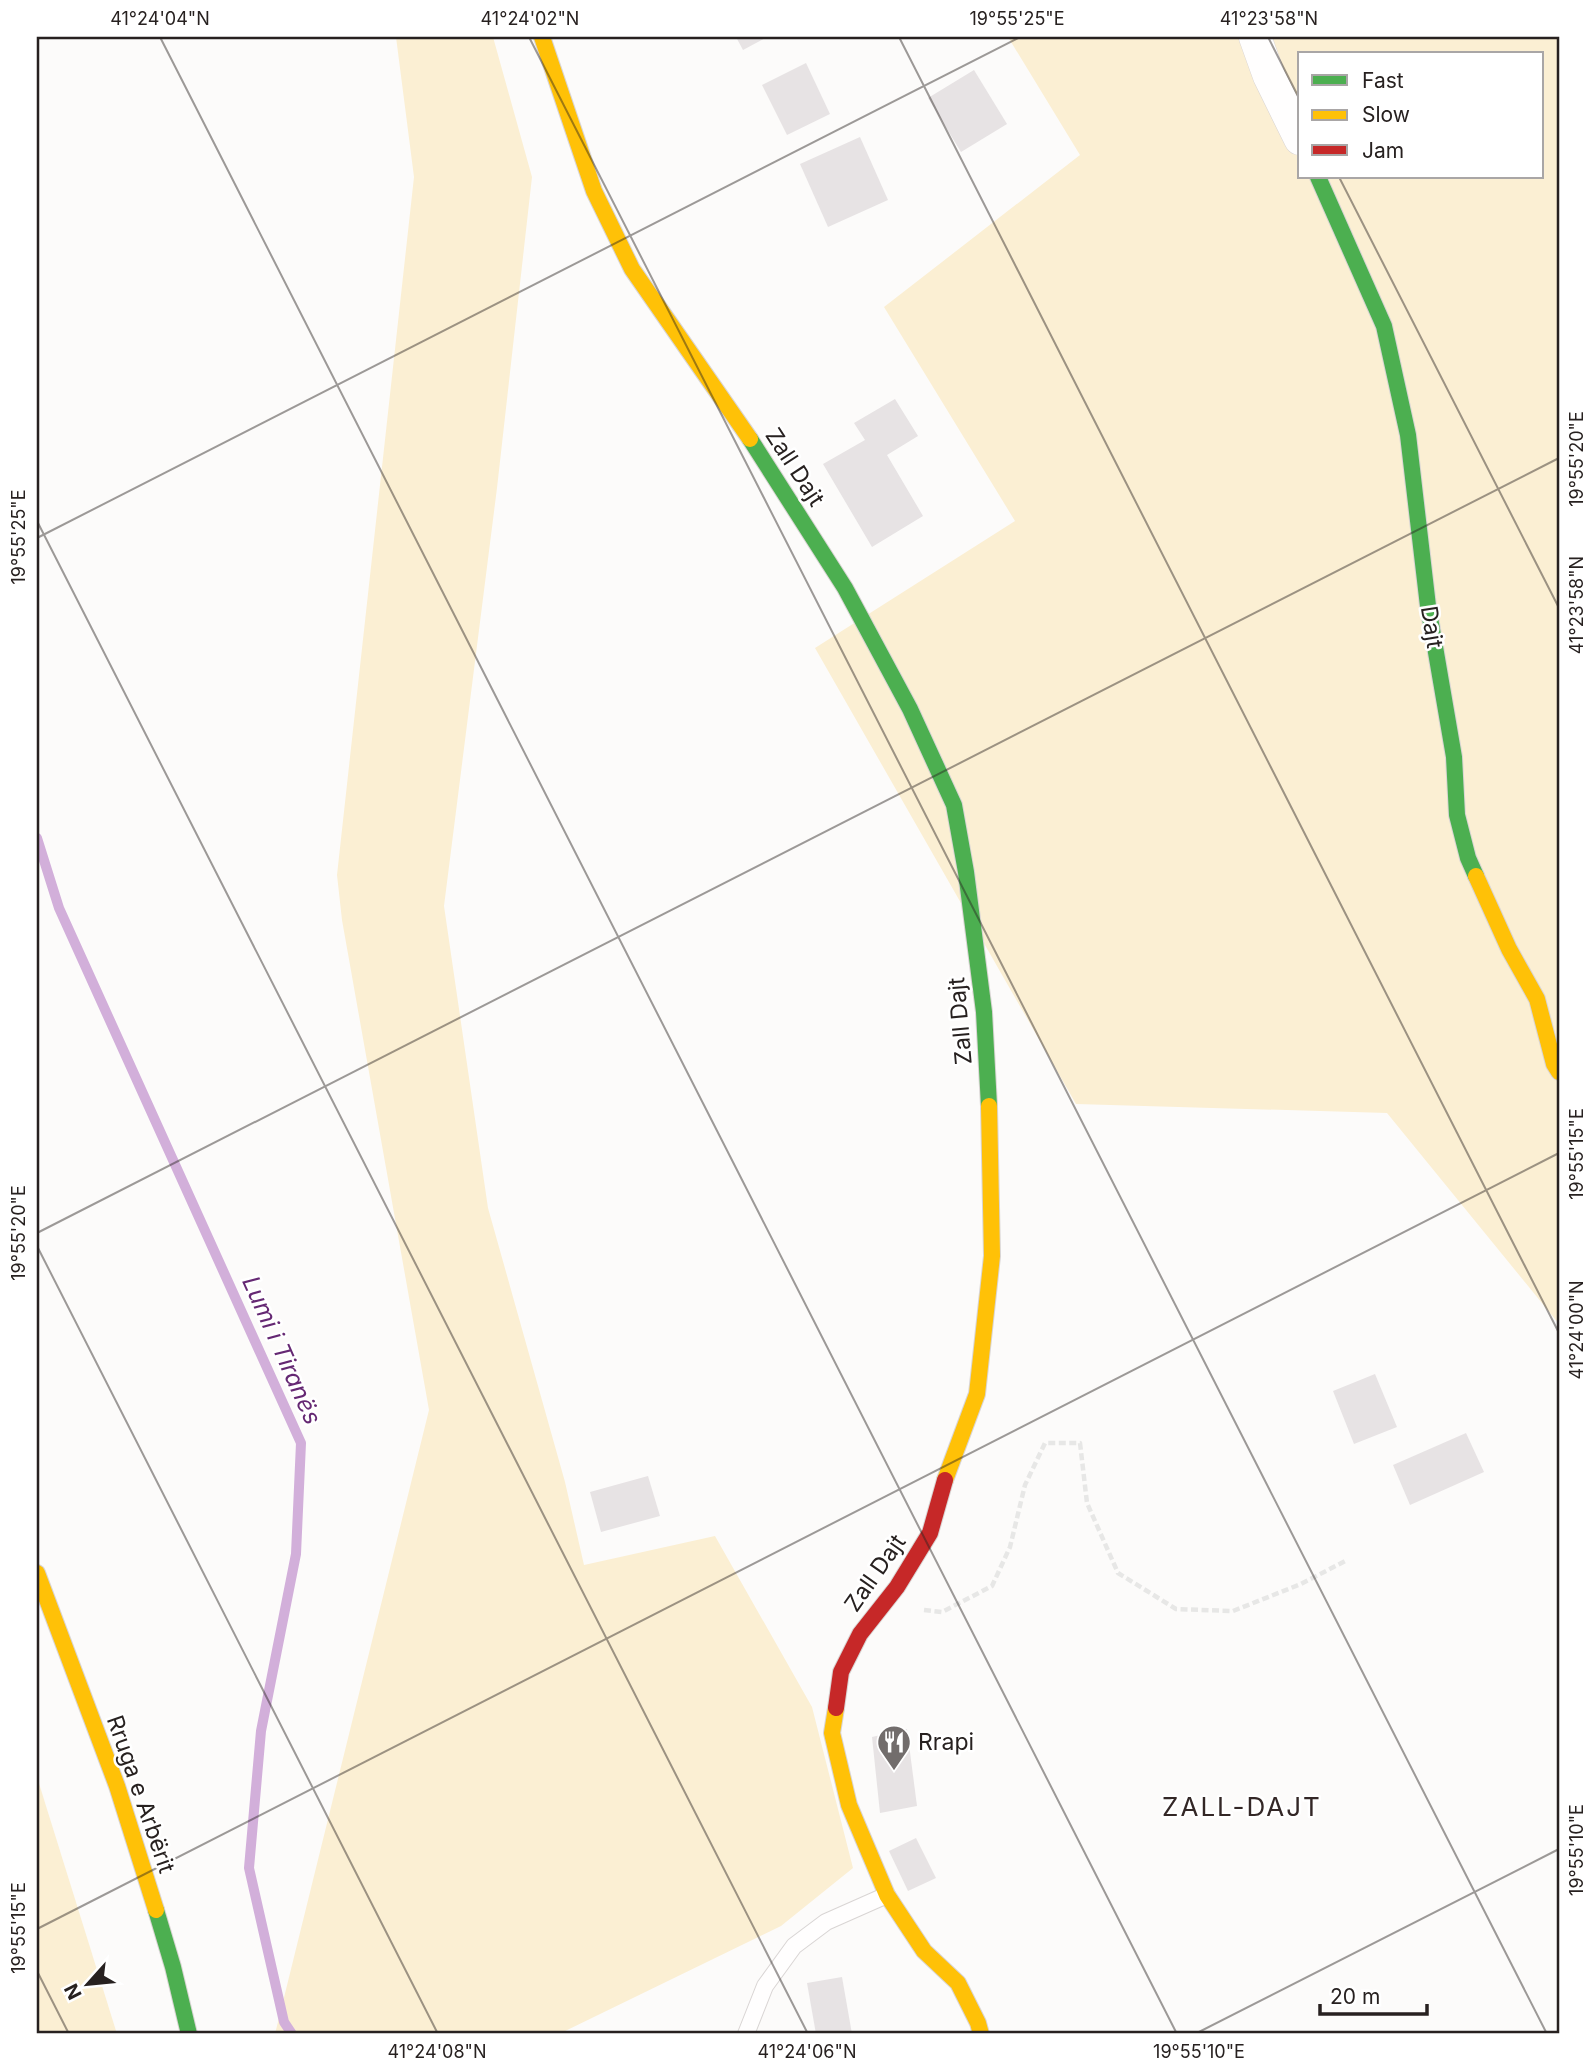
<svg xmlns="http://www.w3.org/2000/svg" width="1596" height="2071" viewBox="0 0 1596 2071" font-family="Inter,sans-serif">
<rect width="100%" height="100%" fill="#fcfbfa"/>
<g fill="#fbefd3" fill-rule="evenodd">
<path d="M396 37H493L532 177 497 488 444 906 488 1208 565 1482 584 1565 715 1536 812 1707 853 1868 781 1926 559 2034H275L429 1410 342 920 337 875 414 177Z"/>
<path d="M1008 37H1559V1324L1387 1113 1076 1104 815 648 1015 521 884 307 1080 155ZM1300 54H1542V177H1300Z"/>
<path d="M37 1777 117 2034H37Z"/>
</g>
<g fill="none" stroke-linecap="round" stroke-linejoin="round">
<path stroke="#d2afda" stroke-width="10" d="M37 838 59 908 301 1443 296 1554 261 1731 249 1868 284 2022 292 2034"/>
</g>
<g fill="#e7e3e4">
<path d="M736 37H767L743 50Z"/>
<path d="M806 63 830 114 787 135 762 85Z"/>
<path d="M974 70 1007 124 961 152 928 98Z"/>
<path d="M860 137 888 200 828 227 800 164Z"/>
<path d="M895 399 918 436 887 455 923 516 872 547 823 464 865 440 854 423Z"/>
<path d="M1375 1374 1397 1427 1354 1444 1333 1391Z"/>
<path d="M1466 1433 1484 1472 1410 1505 1393 1465Z"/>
<path d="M648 1476 660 1516 601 1532 590 1492Z"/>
<path d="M907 1729 917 1806 880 1813 872 1737Z"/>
<path d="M916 1838 936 1878 908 1891 889 1851Z"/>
<path d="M842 1977 852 2034H816L807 1983Z"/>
</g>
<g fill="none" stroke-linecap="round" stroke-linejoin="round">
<g stroke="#d9d5d4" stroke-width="18">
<path id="lane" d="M746 2034 765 1986 794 1946 826 1922 887 1895"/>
</g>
<g stroke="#d9d5d4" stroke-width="33">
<path id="street" d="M1255 37 1269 76 1300 139"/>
</g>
<g stroke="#d9d5d4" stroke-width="18">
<g id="fast">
<path d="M1318 177 1384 326 1408 435 1428 606 1454 757 1457 815 1468 858 1476 876"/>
<path d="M750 439 845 588 910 709 954 805 966 872 984 1012 989 1106"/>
<path d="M156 1910 173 1967 189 2034"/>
</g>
</g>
<g stroke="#d9d5d4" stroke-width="18">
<g id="slow">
<path d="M542 37 594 191 632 269 750 439"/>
<path d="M1476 876 1509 949 1537 999 1554 1064 1559 1072"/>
<path d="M945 1480 977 1394 992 1256 989 1106"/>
<path d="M37 1573 117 1786 156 1910"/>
<path d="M836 1708 832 1733 849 1805 887 1895 924 1951 958 1983 978 2023 981 2034"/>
</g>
</g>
<g stroke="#d9d5d4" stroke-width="18">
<path id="jam" d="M836 1708 841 1672 860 1634 897 1587 930 1533 945 1480"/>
</g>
<path stroke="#e7e7e6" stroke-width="4.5" stroke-dasharray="7 3.5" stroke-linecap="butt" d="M924 1610 942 1612 992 1586 1010 1547 1025 1485 1045 1443H1080L1087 1503 1118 1573 1176 1609 1233 1611 1301 1584 1347 1560"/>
<use href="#lane" stroke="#fffefe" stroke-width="16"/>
<use href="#street" stroke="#fffefe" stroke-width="32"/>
<use href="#fast" stroke="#4caf50" stroke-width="16"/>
<use href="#slow" stroke="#ffc107" stroke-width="16"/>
<use href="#jam" stroke="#c62828" stroke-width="16"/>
</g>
<path fill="none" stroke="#272120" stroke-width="2" stroke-opacity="0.45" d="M160 37 1177 2034M529 37 1547 2034M899 37 1559 1333M1268 37 1300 100M1339 177 1559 608M37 521 808 2034M37 538 1020 37M37 1233 1559 458M37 1246 438 2034M37 1929 1559 1153M37 1971 69 2034M1195 2034 1559 1849"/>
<defs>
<g id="restaurant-pin" transform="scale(1.75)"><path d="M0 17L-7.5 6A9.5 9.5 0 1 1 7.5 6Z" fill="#726d6c" stroke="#fff"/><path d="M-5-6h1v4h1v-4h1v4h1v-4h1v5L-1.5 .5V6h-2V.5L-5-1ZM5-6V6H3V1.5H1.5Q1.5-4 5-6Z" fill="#fff"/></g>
</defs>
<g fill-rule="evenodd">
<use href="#restaurant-pin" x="894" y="1742"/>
</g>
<g text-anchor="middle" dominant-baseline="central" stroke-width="5" stroke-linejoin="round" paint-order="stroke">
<g font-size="23" fill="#272120" stroke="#fff">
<text transform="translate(795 467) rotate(57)">Zall Dajt</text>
<text transform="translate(1432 627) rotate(81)">Dajt</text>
<text transform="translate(960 1021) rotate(-95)">Zall Dajt</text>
<text transform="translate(875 1573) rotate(-55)">Zall Dajt</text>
<text transform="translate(141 1794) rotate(71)">Rruga e Arbërit</text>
</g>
<g font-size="23" fill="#272120" stroke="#fff" text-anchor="start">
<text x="918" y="1742">Rrapi</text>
</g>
<g font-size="24" font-style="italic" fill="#652873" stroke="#fff">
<text transform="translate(282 1350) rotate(66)">Lumi i Tiranës</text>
</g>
<g font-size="26" letter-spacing="2" fill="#332726" stroke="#fff">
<text x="1242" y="1806">ZALL-DAJT</text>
</g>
</g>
<rect width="1596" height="2071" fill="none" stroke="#ffffff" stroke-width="77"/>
<rect x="1298" y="52" width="245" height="126" fill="#ffffff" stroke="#a9a6a6" stroke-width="2"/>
<rect x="1312" y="75" width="35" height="10" fill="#4caf50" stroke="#a9a6a6" stroke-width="2"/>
<text x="1362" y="88" font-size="21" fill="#272120">Fast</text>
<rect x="1312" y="110" width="35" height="10" fill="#ffc107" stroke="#a9a6a6" stroke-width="2"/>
<text x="1362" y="122" font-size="21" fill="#272120">Slow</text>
<rect x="1312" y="145" width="35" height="10" fill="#c62828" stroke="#a9a6a6" stroke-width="2"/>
<text x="1362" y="158" font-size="21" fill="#272120">Jam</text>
<g transform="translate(88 1984) rotate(243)" stroke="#ffffff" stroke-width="5" paint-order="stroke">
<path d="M0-5L12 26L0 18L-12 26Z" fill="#272120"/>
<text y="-10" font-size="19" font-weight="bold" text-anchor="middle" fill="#272120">N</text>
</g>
<path d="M1320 2004v10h107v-10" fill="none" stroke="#272120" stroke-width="3.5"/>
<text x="1330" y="2004" font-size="21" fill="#272120" stroke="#ffffff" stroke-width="5" paint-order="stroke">20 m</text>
<rect x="38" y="38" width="1520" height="1994" fill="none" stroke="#272120" stroke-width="2.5"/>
<g font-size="18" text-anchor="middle" fill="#272120">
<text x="160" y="25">41°24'04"N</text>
<text x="530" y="25">41°24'02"N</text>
<text x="1017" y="25">19°55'25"E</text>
<text x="1269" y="25">41°23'58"N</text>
<text transform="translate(1577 459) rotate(-90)" y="6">19°55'20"E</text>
<text transform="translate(19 537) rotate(-90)" y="6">19°55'25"E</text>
<text transform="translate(1577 605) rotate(-90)" y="6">41°23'58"N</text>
<text transform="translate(1577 1154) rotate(-90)" y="6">19°55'15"E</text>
<text transform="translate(19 1233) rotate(-90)" y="6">19°55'20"E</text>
<text transform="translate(1577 1330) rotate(-90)" y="6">41°24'00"N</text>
<text transform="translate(1577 1850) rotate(-90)" y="6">19°55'10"E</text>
<text transform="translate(19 1928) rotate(-90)" y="6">19°55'15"E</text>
<text x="437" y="2058">41°24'08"N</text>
<text x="807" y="2058">41°24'06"N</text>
<text x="1199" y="2058">19°55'10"E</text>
</g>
</svg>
